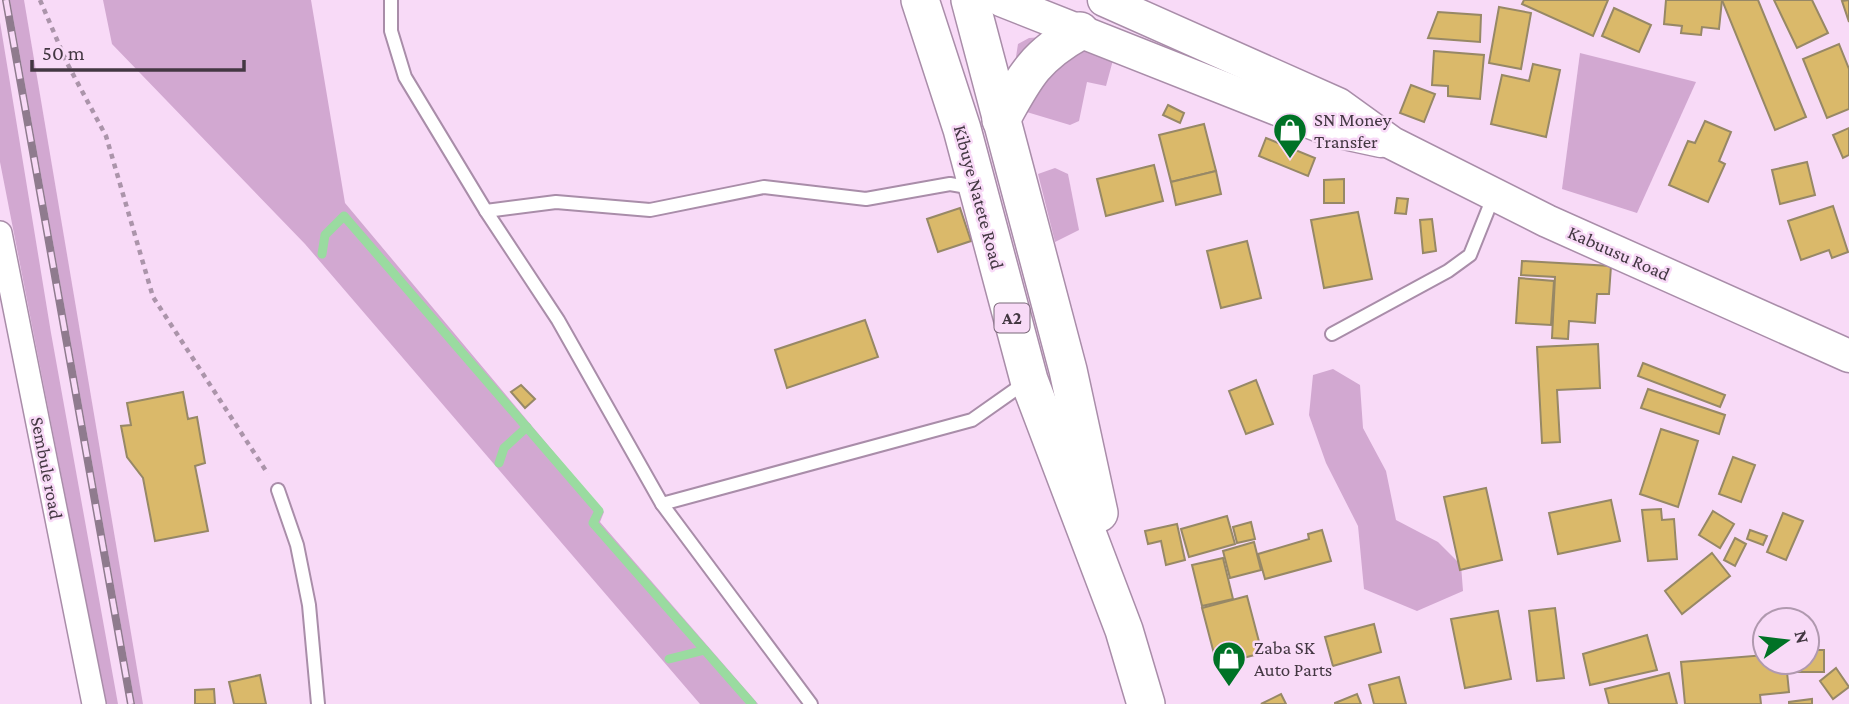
<svg xmlns="http://www.w3.org/2000/svg" width="1849" height="704" viewBox="0 0 1849 704" font-family="'Crimson Pro',serif">
<rect width="100%" height="100%" fill="#f8daf7"/>
<g fill="#d2a8d1">
<path d="M10 0H24L143 704H135Z"/>
<path d="M103 0H311L345 203 604 512 600 522 758 704H700L305 244 112 44Z"/>
<path d="M0 22 51 333 118 704H106L0 162Z"/>
<path d="M1055 36 1113 60 1106 86 1087 82 1079 121 1070 125 1020 110 1013 76 1018 44 1029 38Z"/>
<path d="M1580 53 1696 82 1637 213 1562 189Z"/>
<path d="M1055 168 1068 174 1079 230 1055 242 1038 174Z"/>
<path d="M1333 369 1360 385 1363 428 1386 471 1396 520 1438 542 1461 565 1463 591 1417 611 1364 589 1358 526 1326 463 1309 415 1313 375Z"/>
</g>
<g fill="none" stroke-linecap="round" stroke-linejoin="round">
<g stroke="#9adba0" stroke-width="9">
<path d="M322 254 325 235 344 216 599 511 593 523 752 704"/>
<path d="M499 463 504 448 527 427"/>
<path d="M669 659 705 650"/>
</g>
</g>
<g fill="#dab96a" stroke="#978866" stroke-width="2">
<path d="M1524 0H1608L1593 36 1522 4Z"/>
<path d="M1666 0H1722L1719 29 1702 27 1701 35 1681 33 1682 26 1664 24Z"/>
<path d="M1722 0H1758L1806 117 1775 130Z"/>
<path d="M1774 0H1812L1828 33 1797 48Z"/>
<path d="M1849 0V22L1842 1Z"/>
<path d="M1499 7 1531 13 1521 69 1489 63Z"/>
<path d="M1614 8 1651 25 1639 52 1602 36Z"/>
<path d="M1438 12 1481 15 1480 42 1428 38Z"/>
<path d="M1839 44 1849 69V109L1827 118 1803 59Z"/>
<path d="M1434 51 1484 55 1480 99 1448 96V86L1432 85Z"/>
<path d="M1533 64 1560 70 1546 137 1491 124 1502 75 1529 81Z"/>
<path d="M1411 85 1435 94 1424 122 1400 113Z"/>
<path d="M1168 105 1184 113 1180 123 1163 115Z"/>
<path d="M1705 121 1731 132 1719 161 1725 164 1708 202 1669 185 1688 141 1695 143Z"/>
<path d="M1204 124 1216 171 1171 182 1159 135Z"/>
<path d="M1849 128V155L1843 158 1833 135Z"/>
<path d="M1266 138 1315 158 1308 176 1259 156Z"/>
<path d="M1807 162 1815 195 1780 204 1772 170Z"/>
<path d="M1154 165 1163 201 1106 216 1097 179Z"/>
<path d="M1216 171 1221 194 1176 205 1171 182Z"/>
<path d="M1344 179V203H1324V180Z"/>
<path d="M1397 198 1408 199 1406 214 1395 213Z"/>
<path d="M1833 206 1848 252 1832 258 1829 250 1801 260 1788 221Z"/>
<path d="M960 208 971 241 938 252 927 219Z"/>
<path d="M1358 212 1372 279 1324 288 1311 220Z"/>
<path d="M1432 219 1436 251 1423 253 1420 220Z"/>
<path d="M1247 241 1261 298 1221 308 1207 251Z"/>
<path d="M1522 261 1611 266 1609 294H1597L1595 323 1569 321 1568 339 1552 338 1555 277 1521 275Z"/>
<path d="M1519 278 1554 281 1551 325 1516 323Z"/>
<path d="M865 320 878 357 787 388 775 350Z"/>
<path d="M1598 344 1600 388 1557 390 1560 442 1542 443 1537 347Z"/>
<path d="M1643 363 1725 395 1720 407 1638 376Z"/>
<path d="M1256 380 1273 424 1246 434 1229 391Z"/>
<path d="M521 385 535 399 525 408 511 392Z"/>
<path d="M1648 389 1725 415 1719 434 1641 408Z"/>
<path d="M183 392 188 419 197 417 205 463 195 466 208 531 155 541 143 478 127 457 121 426 131 425 127 403Z"/>
<path d="M1661 429 1698 441 1678 507 1640 494Z"/>
<path d="M1733 457 1755 465 1741 502 1719 494Z"/>
<path d="M1486 488 1502 560 1460 570 1444 497Z"/>
<path d="M1611 500 1620 541 1558 554 1549 513Z"/>
<path d="M1661 509 1662 520 1674 519 1677 559 1648 561 1642 510Z"/>
<path d="M1713 511 1734 524 1720 548 1699 535Z"/>
<path d="M1783 513 1803 521 1786 560 1767 552Z"/>
<path d="M1227 516 1235 544 1189 557 1181 529Z"/>
<path d="M1251 522 1255 539 1237 543 1233 527Z"/>
<path d="M1177 524 1185 560 1166 565 1161 541 1148 544 1145 531Z"/>
<path d="M1322 530 1331 561 1265 579 1258 554 1309 539 1308 534Z"/>
<path d="M1750 530 1767 536 1763 545 1747 539Z"/>
<path d="M1735 538 1746 544 1735 566 1724 560Z"/>
<path d="M1254 542 1261 570 1230 578 1223 551Z"/>
<path d="M1712 553 1730 576 1682 614 1665 591Z"/>
<path d="M1223 558 1233 599 1202 606 1192 565Z"/>
<path d="M1247 596 1262 653 1217 665 1202 608Z"/>
<path d="M1555 608 1564 678 1537 681 1529 611Z"/>
<path d="M1498 611 1511 679 1465 688 1451 619Z"/>
<path d="M1374 624 1381 652 1333 666 1325 637Z"/>
<path d="M1647 635 1657 670 1590 685 1583 654Z"/>
<path d="M1807 650H1824V672H1793V662H1807Z"/>
<path d="M1765 655V662H1786L1789 692 1760 695 1761 704H1685L1681 662Z"/>
<path d="M1836 668 1849 687 1833 699 1820 681Z"/>
<path d="M1669 673 1677 704H1609L1605 689Z"/>
<path d="M260 675 266 704H234L229 682Z"/>
<path d="M1399 677 1406 704H1374L1369 685Z"/>
<path d="M214 689 215 704H195V690Z"/>
<path d="M1281 694 1286 704H1261Z"/>
<path d="M1357 694 1361 704H1335V703Z"/>
<path d="M1812 699V704H1789V702Z"/>
</g>
<g fill="none" stroke-linecap="round" stroke-linejoin="round">
<g stroke="#a98da9" stroke-width="16">
<g id="lane">
<path d="M391 0V31L405 77 486 211 558 320 662 504 811 704"/>
<path d="M486 211 556 202 650 210 764 187 866 199 950 184 973 188"/>
<path d="M1332 334 1448 271 1470 255 1494 195"/>
<path d="M278 490 297 545 309 605 318 704"/>
<path d="M662 504 972 420 1026 382"/>
</g>
</g>
<g stroke="#a98da9" stroke-width="26">
<path id="street" d="M0 233 94 704"/>
</g>
<g stroke="#a98da9" stroke-width="35">
<g id="secondary">
<path d="M1001 0 1330 130 1381 141"/>
<path d="M1104 0 1338 104 1392 143 1547 221 1849 356"/>
</g>
</g>
<g stroke="#a98da9" stroke-width="40">
<g id="primary">
<path d="M920 0 962 129 1029 380 1124 630 1146 704"/>
<path d="M970 0 1068 370 1099 513"/>
<path d="M1001 120C1025 76 1035 56 1080 31"/>
</g>
</g>
<path stroke="#ab94aa" stroke-width="4.5" stroke-dasharray="5 5" stroke-linecap="butt" d="M40 0 67 63 106 136 153 297 268 474"/>
<use href="#lane" stroke="#fff" stroke-width="12"/>
<use href="#street" stroke="#fff" stroke-width="23"/>
<use href="#secondary" stroke="#fff" stroke-width="32"/>
<use href="#primary" stroke="#fff" stroke-width="37"/>
<g stroke="#8f7b8e" stroke-width="8">
<path id="rail" d="M6 0 131 704"/>
</g>
<use href="#rail" stroke="#f8daf7" stroke-width="5" stroke-dasharray="16" stroke-linecap="butt"/>
</g>
<defs>
<g id="shop-pin" transform="scale(1.75)"><path d="M0 17L-7.5 6A9.5 9.5 0 1 1 7.5 6Z" fill="#007226" stroke="#f8daf7"/><path d="M-5-2.5h2.3a2.7 3.5 0 0 1 5.4 0H5L5.5 6h-11ZM-1.5-2.5h3a1.5 2.3 0 0 0-3 0Z" fill="#fff"/></g>
</defs>
<g fill-rule="evenodd">
<use href="#shop-pin" x="1290" y="130"/>
<use href="#shop-pin" x="1229" y="658"/>
</g>
<g text-anchor="middle" dominant-baseline="central" stroke-width="5" stroke-linejoin="round" paint-order="stroke">
<rect fill="#f8daf7" stroke="#796878" stroke-width="2" x="994.5" y="303.5" width="35" height="29" rx="5"/>
<g font-size="18" font-weight="bold" fill="#433742">
<text x="1012" y="318">A2</text>
</g>
<g font-size="19" fill="#433742" stroke="#f8daf7" text-anchor="start">
<text x="1314" y="119">SN Money<tspan x="1314" dy="22">Transfer</tspan></text>
<text x="1254" y="647">Zaba SK<tspan x="1254" dy="22">Auto Parts</tspan></text>
</g>
<g font-size="19" fill="#433742" stroke="#f8daf7">
<text transform="translate(979 197) rotate(75)">Kibuye Natete Road</text>
<text transform="translate(1619 253) rotate(24)">Kabuusu Road</text>
<text transform="translate(47 468) rotate(79)">Sembule road</text>
</g>
</g>
<g transform="translate(1786 641) rotate(76)"><circle r="33" fill="#f8daf7" stroke="#b099af" stroke-width="2"/>
<path d="M0-5L12 26L0 18L-12 26Z" fill="#007226"/>
<text y="-10" font-size="19" font-weight="bold" text-anchor="middle" fill="#433742">N</text>
</g>
<path d="M32 60v10h212v-10" fill="none" stroke="#433742" stroke-width="3.5"/>
<text x="42" y="60" font-size="21" fill="#433742" stroke="#f8daf7" stroke-width="5" paint-order="stroke">50 m</text>
</svg>
